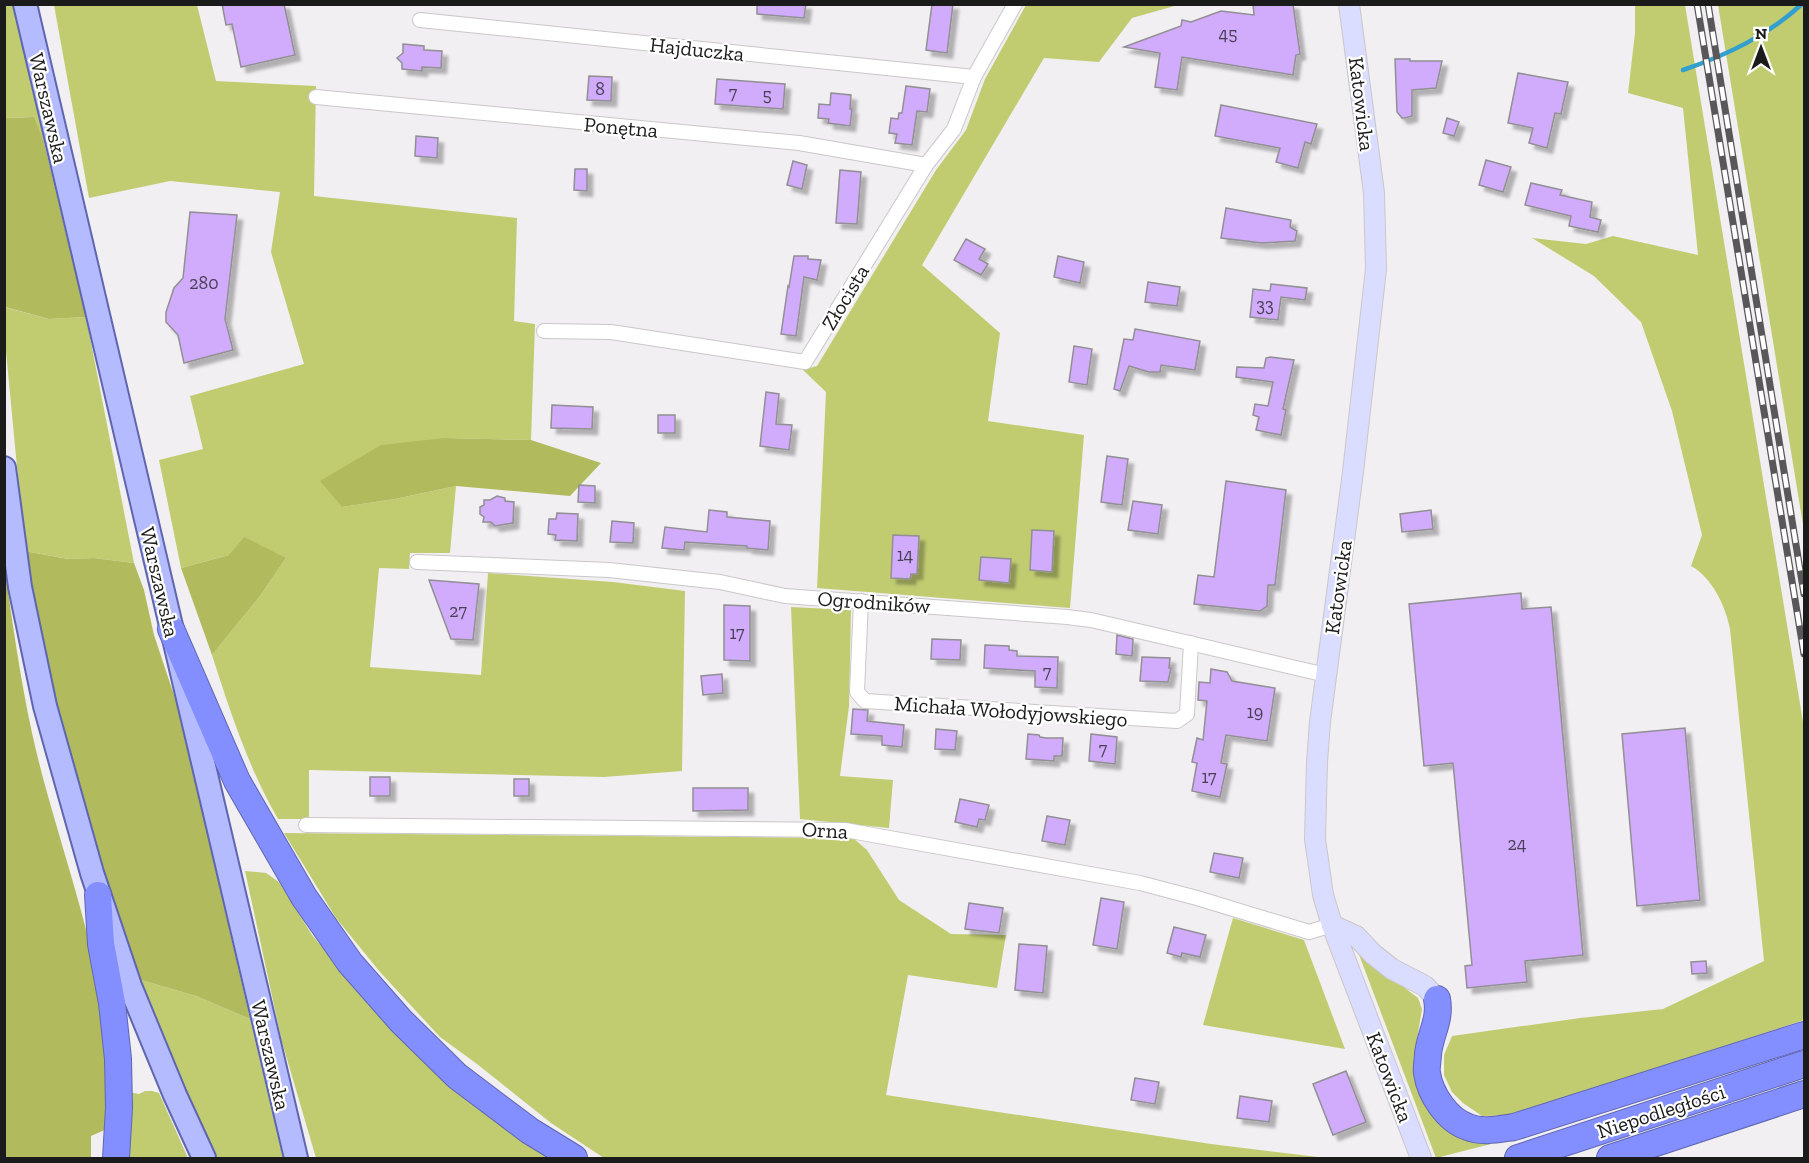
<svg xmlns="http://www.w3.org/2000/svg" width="1809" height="1163" viewBox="0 0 1809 1163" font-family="'Zilla Slab',serif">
<defs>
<filter id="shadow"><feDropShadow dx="5.5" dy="5.5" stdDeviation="1.5" flood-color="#0004"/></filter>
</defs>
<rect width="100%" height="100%" fill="#f2eff2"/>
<g fill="#c1cc71">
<path d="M4 5H15L41 116 44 142 33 117 5 118Z"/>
<path d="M54 5H197L216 81 316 86 314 196 517 218 514 321 535 324 531 440 445 438 342 507 395 499 456 486 450 553H410L409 569 379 568 370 667 481 675 488 573 613 582 685 591 682 771 604 777 309 770V819H278C248 767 230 711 212 655L260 596 286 558 229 555 181 568 159 460 203 449 190 396 304 364 271 252 280 192 170 181 89 198Z"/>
<path d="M1026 5H1178L1132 18 1099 62 1044 58 922 265 1000 333 988 421 1084 435 1070 608 817 588 826 392 803 370 817 366 936 170 966 130 985 79Z"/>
<path d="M1635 5H1685L1804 728V1020L1515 1115 1482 1116 1463 1103 1452 1092 1444 1075V1055L1452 1036 1580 1018 1663 1009 1764 961 1730 629C1726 607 1712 577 1691 566L1702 535 1672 411 1641 322 1594 276 1532 238 1586 244 1613 236 1698 255 1683 108 1628 93 1635 33Z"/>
<path d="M1718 5H1804V531Z"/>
<path d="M4 307 49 319 86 317 134 563 94 558 69 559 25 551 5 341Z"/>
<path d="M791 607 851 610 849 706 840 776 893 780 889 828 800 819Z"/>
<path d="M284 833 853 838 867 850 899 900 951 934 1006 935 997 988 908 975 886 1095 1211 1144 1326 1158H604L551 1123 477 1064 440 1037 380 972 336 918Z"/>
<path d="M245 871 266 873 279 882 312 935 392 1031 449 1083 554 1158H316L282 1042Z"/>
<path d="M1233 918 1304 940 1345 1049 1203 1025Z"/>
<path d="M1358 952 1418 998 1422 1009 1415 1051 1418 1074 1466 1138 1491 1144 1436 1158Z"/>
<path d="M141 980 196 996 250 1019 283 1158H215L175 1068Z"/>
<path d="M145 1091H152L159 1093 188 1158H124L129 1092 139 1094Z"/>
</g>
<g fill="#b1bb5e">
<path d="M34 117 44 142 86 317 49 319 5 307V118Z"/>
<path d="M445 438 531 440 601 463 570 496 456 486 395 499 342 507 320 481 381 445Z"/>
<path d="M244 537 286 558 260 596 212 655 181 568 229 555Z"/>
<path d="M25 551 68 559 94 558 134 563 144 590 154 635 179 710 250 1019 196 996 141 980C122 928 102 876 87 824 61 734 41 643 25 551Z"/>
<path d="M4 563C12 620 20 677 32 733 51 819 83 901 99 988 108 1034 109 1081 109 1128L91 1136V1158H5Z"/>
</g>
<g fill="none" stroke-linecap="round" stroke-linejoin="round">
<path stroke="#329fce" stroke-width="4.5" d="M1683 70C1727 55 1767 36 1802 4"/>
</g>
<g fill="#d1acfd" stroke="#918f93" stroke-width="1.5" filter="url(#shadow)">
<path d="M222 4H284L295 55 241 67 232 24 226 25Z"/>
<path d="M757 4H806L804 18 757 14Z"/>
<path d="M932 4H953L947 53 926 50Z"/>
<path d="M1253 4H1293L1300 54 1296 55 1293 75 1182 57 1177 90 1155 87 1160 53 1124 47 1181 26 1182 20 1191 22 1221 11 1254 15Z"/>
<path d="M403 44 424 46V50L442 51 441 68 422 67V71L402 69V63L397 58 403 53Z"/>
<path d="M1395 59H1410V61H1442L1436 88 1412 90V116L1405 118H1402L1397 112Z"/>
<path d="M1518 73 1568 82 1561 114 1555 113 1547 148 1529 143 1533 128 1508 123Z"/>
<path d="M589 76 612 77 611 101 587 100Z"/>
<path d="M717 79 785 84 783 109 715 104Z"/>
<path d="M906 86 930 89 927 112 917 111 912 145 895 143 897 134 889 133 891 118 898 119 899 113H902Z"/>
<path d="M831 93 851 95 850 109H852L850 126 828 123 829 119 818 118 819 104 830 105Z"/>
<path d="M1221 105 1317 124 1311 144 1305 142 1298 168 1276 162 1280 148 1215 136Z"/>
<path d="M1447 118 1459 122 1454 136 1443 133Z"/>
<path d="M416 136 438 138 437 158 415 156Z"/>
<path d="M1486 160 1511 167 1503 192 1479 185Z"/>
<path d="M793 161 807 165 802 189 787 185Z"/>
<path d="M575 169H587V191L574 190Z"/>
<path d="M840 170 861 172 857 224 836 223Z"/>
<path d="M1531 183 1562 190 1560 195 1592 202 1590 217 1601 220 1598 232 1569 226 1571 216 1525 205Z"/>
<path d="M1226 208 1291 220 1290 227 1297 231 1295 241 1262 243 1221 238Z"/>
<path d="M190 212 237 215 225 319 233 350 184 363 178 335 166 322V312L174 288 183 278Z"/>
<path d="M966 239 985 249 979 259 988 264 981 275 954 260Z"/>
<path d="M794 256H808V259L821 260 817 280 804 277 796 336 781 334 788 286 789 287Z"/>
<path d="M1058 256 1084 262 1080 283 1054 277Z"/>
<path d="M1148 282 1180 287 1177 306 1145 302Z"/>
<path d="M1271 284 1307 288 1305 300 1281 297 1278 320 1250 317 1253 289 1270 291Z"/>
<path d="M1135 329 1200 341 1195 370 1161 365 1160 372H1149L1129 366 1120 391 1114 389 1124 339 1133 340Z"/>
<path d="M1074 346 1092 349 1087 385 1069 382Z"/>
<path d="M1270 357 1294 360 1283 409 1286 410 1281 435 1256 430 1259 417 1253 415 1255 404 1268 406 1273 382 1236 377 1237 367 1264 368 1266 358Z"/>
<path d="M766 392 779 394 776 424 792 425 789 450 760 446Z"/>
<path d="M552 405 593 407 592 429 551 428Z"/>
<rect x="658" y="415" width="17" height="18"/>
<path d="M1107 456 1128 459 1122 505 1101 502Z"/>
<path d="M1226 481 1286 490 1275 585H1268L1267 606 1260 611 1194 604 1198 575 1214 577Z"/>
<path d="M579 485 595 486V503L578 502Z"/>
<path d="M497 496 505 498V501L514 502 513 523 495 526 491 522H483L484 517 480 514V507L484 505V500H490Z"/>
<path d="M1133 501 1162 505 1158 534 1128 530Z"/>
<path d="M709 510 727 512V517L770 521 768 550 747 548V546L685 542 684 550 662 548 665 527 707 532Z"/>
<path d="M1431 510 1433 529 1402 532 1400 514Z"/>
<path d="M557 513 578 514 577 541 555 540 556 535 548 534 549 519H556Z"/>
<path d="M612 521 634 523 633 543 610 542Z"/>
<path d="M1032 530 1054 531 1052 572 1030 570Z"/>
<path d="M893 535 919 536 917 574H911L910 579 891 578Z"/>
<path d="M981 557 1011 559 1009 583 979 580Z"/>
<path d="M429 580 479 584 473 640 451 639Z"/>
<path d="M1521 593 1522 609 1551 607 1583 955 1525 961 1527 982 1467 988 1465 966 1472 965 1453 763 1424 766 1409 604Z"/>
<path d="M724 605 750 606V661L724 660Z"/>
<path d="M1117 635 1133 639 1132 656 1116 654Z"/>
<path d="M932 639 961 640 960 660 931 659Z"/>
<path d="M985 645 1009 646V650L1017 651V656L1058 657 1057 688 1035 687V671L984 668Z"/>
<path d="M1142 657 1170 658 1169 668H1171L1168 682 1140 681Z"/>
<path d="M1211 669 1227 672 1232 681 1275 688 1267 741 1226 735 1221 763 1227 764 1220 797 1192 791 1197 763 1192 762 1197 738 1203 740 1207 701 1198 700 1199 682 1210 683Z"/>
<path d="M722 674 723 693 703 695 701 676Z"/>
<path d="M853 709 868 710 867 721 904 725 902 747 882 745V736L851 734Z"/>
<path d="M1685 728 1700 900 1637 906 1622 734Z"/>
<path d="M936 729 957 731 955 750 935 749Z"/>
<path d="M1028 734 1039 735 1040 737 1046 738H1063L1062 756H1054V761L1026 759Z"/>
<path d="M1091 734 1117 737 1115 764 1089 761Z"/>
<rect x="370" y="777" width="20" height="19"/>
<rect x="514" y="779" width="15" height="17"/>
<path d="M693 788H748V810L693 811Z"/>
<path d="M960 799 989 805 985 820 979 819 977 827 955 822Z"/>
<path d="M1047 816 1070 820 1065 845 1042 841Z"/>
<path d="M1214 853 1243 858 1239 878 1210 872Z"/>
<path d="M1101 898 1124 902 1117 949 1093 945Z"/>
<path d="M969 903 1003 908 999 933 965 929Z"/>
<path d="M1174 927 1206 935 1200 957 1182 953 1181 957 1167 953Z"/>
<path d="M1019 944 1047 946 1043 993 1015 990Z"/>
<path d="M1706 961 1707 973 1692 974 1691 962Z"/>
<path d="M1346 1071 1366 1122 1333 1135 1313 1084Z"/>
<path d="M1135 1078 1159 1082 1155 1104 1131 1100Z"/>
<path d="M1240 1096 1272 1101 1269 1122 1237 1118Z"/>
</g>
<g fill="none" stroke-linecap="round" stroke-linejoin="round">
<g stroke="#cac7c9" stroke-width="16">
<g id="street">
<path d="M420 20 974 77"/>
<path d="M316 97 799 143 926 165"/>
<path d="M544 331 611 332 805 362 926 165 954 129 974 77 1015 4"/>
<path d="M417 562 609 570 720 582 785 596 1067 617 1091 620 1326 675"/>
<path d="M861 601 857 692 865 701 1177 721 1187 714 1191 643"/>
<path d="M306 825 845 830 1140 883 1197 898 1309 932 1332 925"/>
</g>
</g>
<g stroke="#cac7c9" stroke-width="22">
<g id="secondary">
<path d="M1349 4 1374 193 1376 269 1353 472 1320 722 1317 762 1315 839 1323 895 1332 925 1421 1158"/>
<path d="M1332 925 1356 936 1373 954 1392 969 1425 986 1437 999"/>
</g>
</g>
<g stroke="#5f66b0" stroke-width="26">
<g id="primary">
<path d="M25 4 296 1158"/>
<path d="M4 468 20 587 45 706 92 873 130 986 175 1095 204 1158"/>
</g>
</g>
<g stroke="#5f66b0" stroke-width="28">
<g id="highway">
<path d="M171 629 237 781 304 897 350 963 401 1021 457 1076 530 1131 574 1158"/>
<path d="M98 895 101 944 112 1003 118 1059 119 1108 116 1158"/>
<path d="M1437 999C1441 1020 1430 1034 1428 1054 1428 1060 1426 1067 1427 1073 1430 1094 1447 1120 1468 1127 1482 1133 1499 1129 1514 1127L1804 1035"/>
<path d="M1518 1158 1804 1064"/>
<path d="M1610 1158 1804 1094"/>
</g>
</g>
<use href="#street" stroke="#fff" stroke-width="14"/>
<use href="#secondary" stroke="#daddff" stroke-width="20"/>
<use href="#primary" stroke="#b5bbff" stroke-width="22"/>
<use href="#highway" stroke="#838eff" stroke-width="26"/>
<g stroke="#595759" stroke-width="7">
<g id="rail">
<path d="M1697 4 1804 654"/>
<path d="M1708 4 1804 594"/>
</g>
</g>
<use href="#rail" stroke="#fff" stroke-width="4.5" stroke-dasharray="14" stroke-linecap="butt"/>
</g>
<g text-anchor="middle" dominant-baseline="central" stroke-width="4.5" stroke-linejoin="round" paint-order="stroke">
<g font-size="18" fill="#493f54">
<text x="1228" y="34">45</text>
<text x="600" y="89">8</text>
<text x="733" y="93">7</text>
<text x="767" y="95">5</text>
<text x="204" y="283">280</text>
<text x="1265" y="305">33</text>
<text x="905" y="555">14</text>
<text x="458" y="611">27</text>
<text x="737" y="633">17</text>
<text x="1047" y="672">7</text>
<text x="1255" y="712">19</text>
<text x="1103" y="749">7</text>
<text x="1209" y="777">17</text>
<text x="1517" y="844">24</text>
</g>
<g font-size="21" fill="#1c1b1c" stroke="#fff">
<text transform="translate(697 49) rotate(6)">Hajduczka</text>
<text transform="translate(1362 104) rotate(83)">Katowicka</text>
<text transform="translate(49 108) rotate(77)">Warszawska</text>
<text transform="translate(621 127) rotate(5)">Ponętna</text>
<text transform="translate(845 297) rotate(-59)">Złocista</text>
<text transform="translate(160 582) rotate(77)">Warszawska</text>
<text transform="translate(1338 587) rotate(-82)">Katowicka</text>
<text transform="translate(874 602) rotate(4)">Ogrodników</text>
<text transform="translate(1011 711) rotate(4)">Michała Wołodyjowskiego</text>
<text transform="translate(825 830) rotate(3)">Orna</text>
<text transform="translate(271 1055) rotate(77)">Warszawska</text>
<text transform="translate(1390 1077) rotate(69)">Katowicka</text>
<text transform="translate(1661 1111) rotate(-18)">Niepodległości</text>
</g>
</g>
<rect width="1809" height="1163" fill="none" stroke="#1c1b1c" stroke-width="12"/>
<g transform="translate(1761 48)" stroke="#ffffff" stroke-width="4.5" paint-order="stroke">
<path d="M0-4.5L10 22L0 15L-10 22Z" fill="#1c1b1c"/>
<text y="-9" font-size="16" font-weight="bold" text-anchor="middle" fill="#1c1b1c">N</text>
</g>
</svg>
